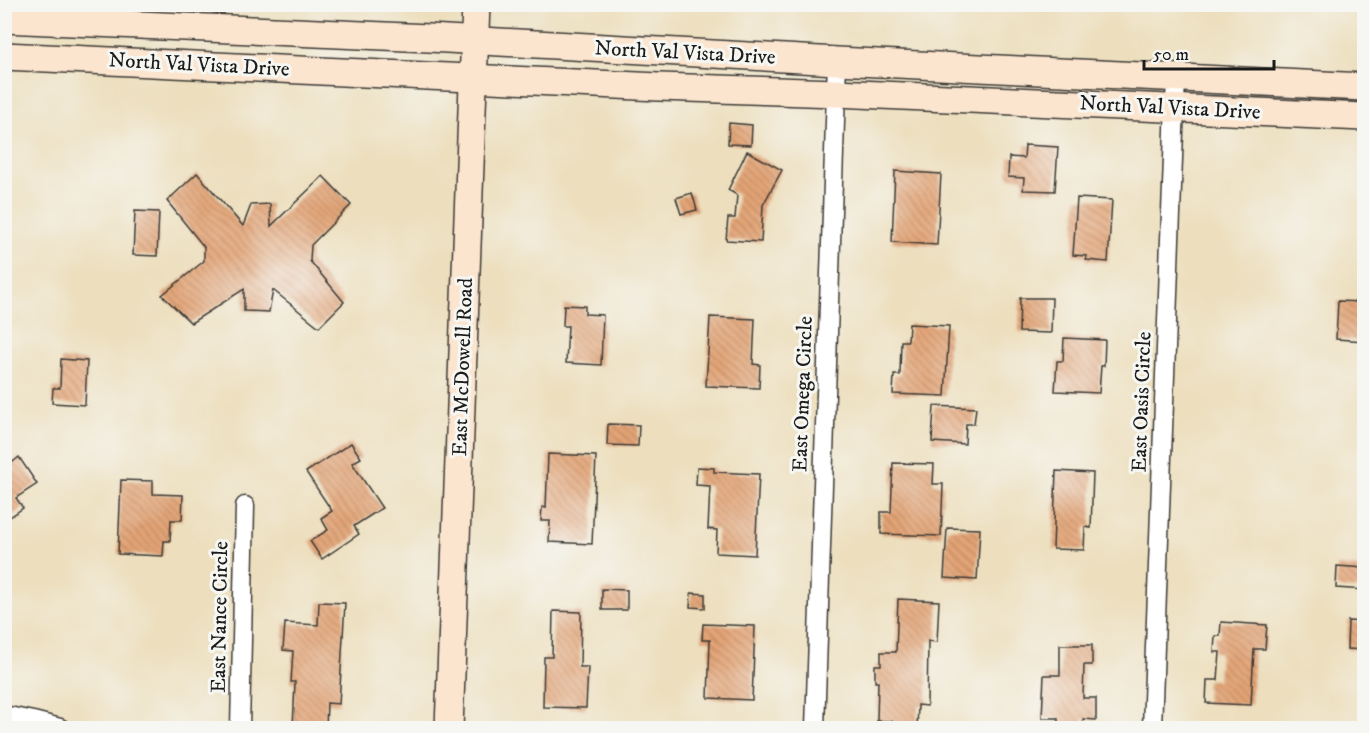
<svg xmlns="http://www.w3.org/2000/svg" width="1369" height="733" viewBox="0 0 1369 733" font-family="'IM FELL DW Pica',serif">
<defs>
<pattern id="building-back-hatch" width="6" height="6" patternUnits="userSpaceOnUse" patternTransform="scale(1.5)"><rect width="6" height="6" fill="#e4a476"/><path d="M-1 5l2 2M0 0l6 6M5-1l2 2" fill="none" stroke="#b88560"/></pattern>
</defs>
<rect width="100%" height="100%" fill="#f6f6f2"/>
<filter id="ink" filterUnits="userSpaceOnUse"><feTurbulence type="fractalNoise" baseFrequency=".0167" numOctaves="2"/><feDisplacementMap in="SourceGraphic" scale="12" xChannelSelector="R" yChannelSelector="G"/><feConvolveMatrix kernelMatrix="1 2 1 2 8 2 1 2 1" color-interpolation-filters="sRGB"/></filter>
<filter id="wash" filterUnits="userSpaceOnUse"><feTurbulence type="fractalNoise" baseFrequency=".008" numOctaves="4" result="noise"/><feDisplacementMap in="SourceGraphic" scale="24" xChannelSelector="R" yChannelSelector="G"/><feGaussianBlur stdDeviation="1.35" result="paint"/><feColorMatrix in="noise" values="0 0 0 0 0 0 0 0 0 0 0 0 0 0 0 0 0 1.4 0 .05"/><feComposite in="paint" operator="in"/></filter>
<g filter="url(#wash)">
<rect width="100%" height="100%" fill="#eddfbe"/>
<g id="blocks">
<g fill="url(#building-back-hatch)">
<path d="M729 123 752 125 751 145 728 144Z"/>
<path d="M1025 145 1058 147 1055 191 1023 190 1024 178 1008 177 1009 157 1024 158Z"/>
<path d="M747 151 782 170 763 205 761 242 726 240 728 218H735L737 195 728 190Z"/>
<path d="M895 171 941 174 937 245 892 242Z"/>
<path d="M197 173 243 226 251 205 270 204 271 226 323 176 351 205 311 245 310 261 344 302 319 327 273 290 269 312 244 311V289L191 323 162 295 204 261V247L167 201Z"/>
<path d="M692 193 697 210 681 214 676 198Z"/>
<path d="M1077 198 1112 200 1108 262 1086 260 1087 256 1073 255Z"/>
<path d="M135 211 159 212 157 256 133 255Z"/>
<path d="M1020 298H1052L1051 333 1019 332Z"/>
<path d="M1338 301 1361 302V314H1365V341L1336 339Z"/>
<path d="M564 305 585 306V314L603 315 601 365 566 363 568 326H563Z"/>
<path d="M710 317 755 319 753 364 760 365 759 388 706 386Z"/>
<path d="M909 324 949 326 945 396 893 394 894 375H900L901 341H908Z"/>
<path d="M1064 338 1105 340 1104 366H1101L1099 393 1055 391 1057 361H1063Z"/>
<path d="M61 359 87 361 85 405 52 403 53 388H60Z"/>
<path d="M934 406 976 408 974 424H966L965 444 932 442Z"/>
<path d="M608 424 639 425 638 446 607 445Z"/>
<path d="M351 443 361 458 352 463 382 508 354 526 359 534 322 559 310 541 328 530 321 518 332 511 306 472Z"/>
<path d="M4 450 13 462 19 457 37 484 16 498 23 508 4 521Z"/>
<path d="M548 454 596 456 592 544 549 542 550 521H541L542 507 546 508Z"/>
<path d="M893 463 934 464 933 484H943L941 536 881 534V512H891Z"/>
<path d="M697 467 714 468V472L759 474 755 555 716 553 717 530 708 529 710 486 696 485Z"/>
<path d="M1056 471 1093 473 1091 528 1085 527 1084 550 1053 549Z"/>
<path d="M121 480 153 481V494L183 495 182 520H171L170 541H164L163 556 118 554Z"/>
<path d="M947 528 980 529 977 580 944 578Z"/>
<path d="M1337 566 1365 568V590L1336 588Z"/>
<path d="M602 589 627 590V610H602Z"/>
<path d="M691 593 705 594V608L690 607Z"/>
<path d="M898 599 939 601 937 642 928 641 927 706 918 705 917 729H892V721H877L878 682H875V665H881V652H896Z"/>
<path d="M319 602 345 603 339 704 327 703 326 729 293 728 295 682H291L293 651 283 650 285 623 318 625Z"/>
<path d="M553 611 581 612 580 667H588L586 708 543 707 544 657H552Z"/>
<path d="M1348 621 1365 622V650L1347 649Z"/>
<path d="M1221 622 1267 625 1265 649H1254L1251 705 1206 703 1207 680H1218L1220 652H1214L1215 636H1220Z"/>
<path d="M703 624 755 626 752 700 708 698 710 640H702Z"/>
<path d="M1060 645H1092V665H1084L1083 698H1096V720L1083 719 1082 729H1058V718H1042L1044 675H1060Z"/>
</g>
</g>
</g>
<g filter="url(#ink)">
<use href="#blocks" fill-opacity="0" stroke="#3b3934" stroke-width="1.5"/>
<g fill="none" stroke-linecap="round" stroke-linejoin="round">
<g stroke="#3b3934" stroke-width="21">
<g id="minor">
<path d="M4 715 33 721 60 728"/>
<path d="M240 728 245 506"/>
<path d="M815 728 837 61"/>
<path d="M1152 728 1176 77"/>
</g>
</g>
<g stroke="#3b3934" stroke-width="30">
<g id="secondary">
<path d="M4 19 429 38 837 61 1364 87"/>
<path d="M4 56 659 87 836 93 1364 117"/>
<path d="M449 728 476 4"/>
</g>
</g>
<use href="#minor" stroke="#fff" stroke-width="18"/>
<use href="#secondary" stroke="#fce5cf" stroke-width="27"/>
</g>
</g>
<g text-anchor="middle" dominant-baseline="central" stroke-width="6" stroke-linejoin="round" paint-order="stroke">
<g font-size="21" fill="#1c1c1c" stroke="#f6f6f2">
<text transform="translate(685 53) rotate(3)">North Val Vista Drive</text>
<text transform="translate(199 65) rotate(3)">North Val Vista Drive</text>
<text transform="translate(1170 108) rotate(3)">North Val Vista Drive</text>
<text transform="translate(463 367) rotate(-88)">East McDowell Road</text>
<text transform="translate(803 394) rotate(-88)">East Omega Circle</text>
<text transform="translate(1142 402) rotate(-88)">East Oasis Circle</text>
<text transform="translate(220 617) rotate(-89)">East Nance Circle</text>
</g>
</g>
<rect width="1369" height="733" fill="none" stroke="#f6f6f2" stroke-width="24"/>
<path d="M1144 60v9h130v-9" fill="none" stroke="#1c1c1c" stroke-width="3"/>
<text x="1153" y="60" font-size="18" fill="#1c1c1c" stroke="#f6f6f2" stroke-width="4.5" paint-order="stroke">50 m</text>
</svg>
